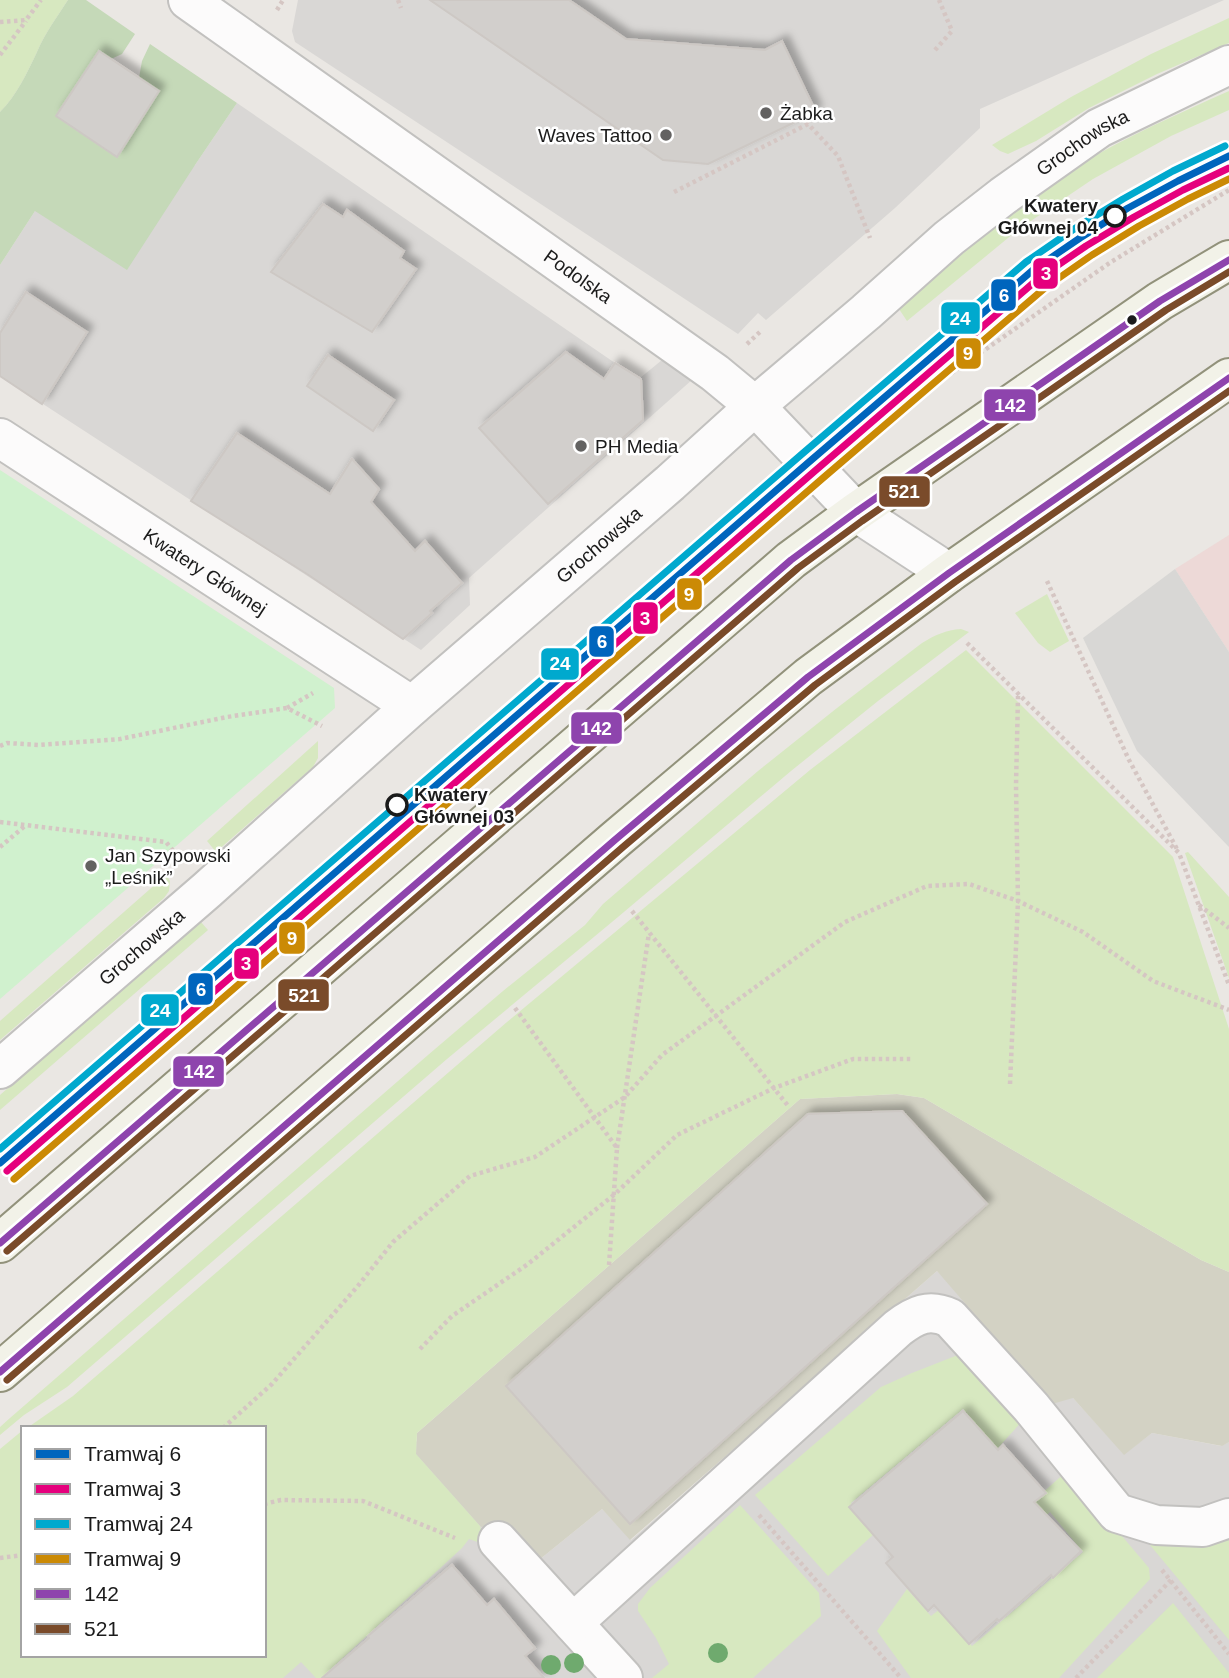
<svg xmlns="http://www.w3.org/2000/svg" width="1229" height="1678" viewBox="0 0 1229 1678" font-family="Helvetica,sans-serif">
<defs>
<filter id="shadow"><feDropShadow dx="6" dy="-6" stdDeviation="3.5" flood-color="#0004"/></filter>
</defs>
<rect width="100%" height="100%" fill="#eae7e3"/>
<g fill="#d9d7d5">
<path d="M298 0H1224L980 109V128L895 208 766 320 758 313 738 334 295 42 292 31Z"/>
<path d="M237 103 615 363 640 378 662 360 693 379 469 578 470 605 421 650 0 376V265L35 211 195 165Z"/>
<path d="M937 1271 1073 1398 1124 1454 1152 1433 1221 1446 1229 1442V1678H143L264 1655 416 1441 539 1560 602 1509 631 1540Z"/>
</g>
<path fill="#edd9d7" d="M1229 535V652L1175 569Z"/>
<path fill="#d3d2c4" d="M897 1094 924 1098 1201 1260 1229 1272V1442L1222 1446 1152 1433 1124 1455 1073 1398 1052 1404 937 1271 630 1540 602 1509 539 1560 480 1526 416 1454 417 1433 800 1099Z"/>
<g fill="#d7e8c0">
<path d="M0 0H68C57 17 45 33 37 52 27 73 17 95 0 112Z"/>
<path d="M1229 18V43L1157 74 1089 108 1036 141 1008 154 1000 151 992 145 1071 97 1151 54Z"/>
<path d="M1229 91V110L1171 136 1093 179 1019 229 907 321 899 309C956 259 1014 206 1079 165 1127 136 1178 114 1229 91Z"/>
<path d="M1047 594 1069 641 1050 652 1038 643 1015 613Z"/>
<path d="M961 629 969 632 878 701 791 771 618 917 447 1059 67 1387 24 1415 0 1435V1427L10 1418 428 1055 503 991 585 925 603 904 758 771 837 708 922 643C935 635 946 630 961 629Z"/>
<path d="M966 650 1173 857 1229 1029V1272L1201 1260 924 1098 897 1094 800 1099 417 1433 416 1454 480 1526 486 1545 469 1539 462 1548 321 1678H316L301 1662 283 1678H0V1449L23 1430V1655H264V1428H27L73 1396 507 1022 810 770Z"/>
<path d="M318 741V758L313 767 216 852 207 841Z"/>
<path d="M1188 852 1229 897V978L1185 853Z"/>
<path d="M166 875 170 881 169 891 164 898 0 1040V1021Z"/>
<path d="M200 921 208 930 0 1110V1095Z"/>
<path d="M968 1351 1024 1419 997 1449 963 1409 851 1503 875 1533 828 1576 755 1495 881 1387 912 1373Z"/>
<path d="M1067 1471 1149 1568 1150 1579 1059 1678H911L877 1631 907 1589 931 1616 940 1609 972 1646 1083 1552 1050 1512 1035 1525 1023 1510Z"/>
<path d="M740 1505 819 1593 821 1616 753 1678H652L669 1664 656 1638 638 1611V1604L650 1588Z"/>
<path d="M1229 1530V1640L1145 1539Z"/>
<path d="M1173 1603 1229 1673V1678H1097Z"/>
</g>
<path fill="#c5d9b8" d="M68 0H86L135 34 122 54 111 59 117 156 159 91 139 78 142 61 150 44 237 103 195 165 127 270 35 211 0 265V112C17 95 27 73 37 52 45 33 57 17 68 0Z"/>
<path fill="#d0f1ce" d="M0 470 334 688 335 708 0 999Z"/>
<path fill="#d8d7d5" d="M1175 569 1229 652V847L1137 751 1083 638Z"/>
<g fill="#d2cfcc" stroke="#cdc8c4" stroke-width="2" filter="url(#shadow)">
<path d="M430 0H569L626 39 765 50 782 41 816 112 708 164 663 160Z"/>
<path d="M99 51 159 91 117 157 56 116Z"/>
<path d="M323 204 343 217 347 210 404 251 400 258 416 269 372 332 271 272Z"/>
<path d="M26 292 87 332 42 404 0 376V333Z"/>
<path d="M566 352 604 379 615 363 641 379 643 420 548 504 479 428Z"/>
<path d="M328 355 394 400 373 431 307 386Z"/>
<path d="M237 433 330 494 352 459 379 489 371 502 415 551 425 541 462 583 430 611 432 613 403 639 307 574 191 501Z"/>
<path d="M902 1111 987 1204 630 1524 506 1386 808 1114Z"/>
<path d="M963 1411 998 1450 1003 1445 1046 1493 1034 1502 1081 1551 1053 1578 1051 1575 999 1621 997 1619 969 1644 934 1605 928 1611 886 1563 893 1557 849 1507Z"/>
<path d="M452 1565 487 1605 494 1599 535 1648 525 1656 544 1678H322L369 1638 368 1636Z"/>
</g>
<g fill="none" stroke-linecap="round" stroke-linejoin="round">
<g stroke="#c2c1bf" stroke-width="42">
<g id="street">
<path id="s1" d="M188 0 715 373 755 406 856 512 949 573"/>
<path id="s2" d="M0 438 412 706"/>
<path id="s3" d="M0 1069 207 890 412 706 670 483 755 406 866 312 949 238 1003 196 1099 128 1229 65"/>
<path d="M498 1541 623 1678"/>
<path d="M573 1623 898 1328C915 1315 929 1308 950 1318L1031 1407 1117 1513 1156 1525 1203 1527 1229 1518"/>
</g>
</g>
<g stroke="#92927b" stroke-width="42">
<g id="secondary">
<path d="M0 1243 791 560 856 512 1160 301 1229 260"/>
<path d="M0 1372 616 839 808 677 949 573 1229 378"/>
</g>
</g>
<g stroke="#d5c6c3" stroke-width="4.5" stroke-dasharray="3.5 3.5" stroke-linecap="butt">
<path d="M398 0 401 8"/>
<path d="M277 10 283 0"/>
<path d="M0 22 26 20 41 0"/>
<path d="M935 50 952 31 939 0"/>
<path d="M0 55 26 21"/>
<path d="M674 192 808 124 838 156 870 238"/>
<path d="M747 344 762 330"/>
<path d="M929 390 946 377 1111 262 1229 190"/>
<path d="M1047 581 1129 760 1177 849"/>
<path d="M967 643 1179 853 1229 985"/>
<path d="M287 708 313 693"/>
<path d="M0 746 7 743 39 745 120 739 227 717 287 708 322 726"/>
<path d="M0 822 166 842 179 858"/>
<path d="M0 847 26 825"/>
<path d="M1199 905 1229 928"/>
<path d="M632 911 789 1107"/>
<path d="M515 1008 617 1148 609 1265"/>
<path d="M1010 1084 1018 901 1016 785 1018 696"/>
<path d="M617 1148 649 933"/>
<path d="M420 1349 452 1316 528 1264 615 1194 677 1135 774 1088 853 1059H912"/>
<path d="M223 1428 272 1384 357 1287 393 1242 470 1176 535 1157 625 1097 662 1055 845 922 927 886 969 884 1018 901 1083 932 1153 981 1229 1010"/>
<path d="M264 1504 281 1500 363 1501 455 1538"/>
<path d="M759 1515 901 1678"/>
<path d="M0 1558 23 1555"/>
<path d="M1162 1570 1229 1654"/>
<path d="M1076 1678 1171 1580"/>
</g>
<use href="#street" stroke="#fcfbfb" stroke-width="38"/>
<use href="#secondary" stroke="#f2f2e8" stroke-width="38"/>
<g stroke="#fff" stroke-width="12">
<g id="bus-1">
<path d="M0 1243 791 560 856 512 1160 301 1229 260"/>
<path d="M0 1372 616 839 808 677 949 573 1229 378"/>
</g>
</g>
<g stroke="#fff" stroke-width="12">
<g id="bus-2">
<path d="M7 1251 798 568 862 521 1166 310 1229 272"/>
<path d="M7 1380 623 847 815 685 955 582 1229 391"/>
</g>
</g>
<use href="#bus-1" stroke="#8e44ad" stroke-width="7"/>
<use href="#bus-2" stroke="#7a4b2a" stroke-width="7"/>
<g stroke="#fff" stroke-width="12">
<path id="tram-1" d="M0 1163 809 462 1033 270 1080 238 1128 208 1178 181 1229 156"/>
</g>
<g stroke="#fff" stroke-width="12">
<path id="tram-2" d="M7 1171 816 470 1039 278 1086 246 1134 217 1183 190 1229 168"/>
</g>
<g stroke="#fff" stroke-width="12">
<path id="tram-3" d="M0 1149 802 454 1026 262 1074 229 1123 199 1173 171 1225 146"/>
</g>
<g stroke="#fff" stroke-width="12">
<path id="tram-4" d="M14 1179 823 478 1046 287 1092 255 1139 226 1188 199 1229 179"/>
</g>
<use href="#tram-1" stroke="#0065bd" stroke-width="7"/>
<use href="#tram-2" stroke="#e5007d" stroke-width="7"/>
<use href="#tram-3" stroke="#00a9ce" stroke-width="7"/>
<use href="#tram-4" stroke="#cb8a05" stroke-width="7"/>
</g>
<g fill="#6faa6e">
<circle cx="718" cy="1653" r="10"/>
<circle cx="574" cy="1663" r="10"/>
<circle cx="551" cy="1665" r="10"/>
</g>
<g fill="#636261" stroke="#fff" stroke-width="2.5">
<circle cx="766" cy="113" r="7"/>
<circle cx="666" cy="135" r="7"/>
<circle cx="581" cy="446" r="7"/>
<circle cx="91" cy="866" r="7"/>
</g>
<g fill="#fff" stroke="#1b1b1b" stroke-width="3.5">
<circle cx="1115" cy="216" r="10"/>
<circle cx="397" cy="805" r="10"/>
</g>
<circle fill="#1b1b1b" stroke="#fff" stroke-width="2.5" cx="1132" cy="320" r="6"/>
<g text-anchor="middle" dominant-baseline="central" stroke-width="5" stroke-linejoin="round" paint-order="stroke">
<g font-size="19" fill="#1b1b1b" stroke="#fff" text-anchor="start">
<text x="780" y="113">Żabka</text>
<text x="652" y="135" text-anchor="end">Waves Tattoo</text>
<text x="595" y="446">PH Media</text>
<text x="105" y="855">Jan Szypowski<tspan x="105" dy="22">„Leśnik”</tspan></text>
</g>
<g font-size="19" fill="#1b1b1b" stroke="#fff">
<text stroke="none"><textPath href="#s3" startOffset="1426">Grochowska</textPath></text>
<text stroke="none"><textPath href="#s1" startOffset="478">Podolska</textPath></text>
<text stroke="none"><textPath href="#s3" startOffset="796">Grochowska</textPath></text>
<text stroke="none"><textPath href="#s2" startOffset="245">Kwatery Głównej</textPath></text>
<text stroke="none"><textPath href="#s3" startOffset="187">Grochowska</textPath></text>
</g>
<g font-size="19" font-weight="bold" fill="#1b1b1b" stroke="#fff" text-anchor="end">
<text x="1098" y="205">Kwatery<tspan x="1098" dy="22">Głównej 04</tspan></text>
<text x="414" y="794" text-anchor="start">Kwatery<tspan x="414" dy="22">Głównej 03</tspan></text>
</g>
</g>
<g stroke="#fff" stroke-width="2.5">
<rect x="1032" y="257" width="27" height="33" rx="7" fill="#e5007d"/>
<rect x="990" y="278" width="27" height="34" rx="7" fill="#0065bd"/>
<rect x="940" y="301" width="41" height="34" rx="7" fill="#00a9ce"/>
<rect x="955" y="337" width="27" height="33" rx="7" fill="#cb8a05"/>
<rect x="983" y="388" width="54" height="34" rx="7" fill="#8e44ad"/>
<rect x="878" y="475" width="53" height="33" rx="7" fill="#7a4b2a"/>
<rect x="676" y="577" width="27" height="34" rx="7" fill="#cb8a05"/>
<rect x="632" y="601" width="27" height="34" rx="7" fill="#e5007d"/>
<rect x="588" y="625" width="27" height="33" rx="7" fill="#0065bd"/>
<rect x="540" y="647" width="40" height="34" rx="7" fill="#00a9ce"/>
<rect x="570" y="711" width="53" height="34" rx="7" fill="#8e44ad"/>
<rect x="278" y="921" width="28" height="34" rx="7" fill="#cb8a05"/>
<rect x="233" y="947" width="27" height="33" rx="7" fill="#e5007d"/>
<rect x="187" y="972" width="27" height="34" rx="7" fill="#0065bd"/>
<rect x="277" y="978" width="53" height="34" rx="7" fill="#7a4b2a"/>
<rect x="140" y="993" width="40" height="34" rx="7" fill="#00a9ce"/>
<rect x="172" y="1055" width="53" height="33" rx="7" fill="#8e44ad"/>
</g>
<g font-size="19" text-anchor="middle" font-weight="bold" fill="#fff">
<text x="1046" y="280">3</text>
<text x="1004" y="302">6</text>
<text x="960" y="325">24</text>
<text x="968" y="360">9</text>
<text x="1010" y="412">142</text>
<text x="904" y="498">521</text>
<text x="689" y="601">9</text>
<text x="645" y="625">3</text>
<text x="602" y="648">6</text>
<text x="560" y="670">24</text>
<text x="596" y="735">142</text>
<text x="292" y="945">9</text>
<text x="246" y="970">3</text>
<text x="201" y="996">6</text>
<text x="304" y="1002">521</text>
<text x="160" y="1017">24</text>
<text x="199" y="1078">142</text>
</g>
<rect x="21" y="1426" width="245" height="231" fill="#ffffff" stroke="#a4a4a4" stroke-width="2"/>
<rect x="35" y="1449" width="35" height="10" fill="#0065bd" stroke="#a4a4a4" stroke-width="2"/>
<text x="84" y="1461" font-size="21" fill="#1b1b1b">Tramwaj 6</text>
<rect x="35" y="1484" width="35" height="10" fill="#e5007d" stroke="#a4a4a4" stroke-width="2"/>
<text x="84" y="1496" font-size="21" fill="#1b1b1b">Tramwaj 3</text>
<rect x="35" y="1519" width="35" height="10" fill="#00a9ce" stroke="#a4a4a4" stroke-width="2"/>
<text x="84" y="1531" font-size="21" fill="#1b1b1b">Tramwaj 24</text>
<rect x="35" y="1554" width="35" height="10" fill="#cb8a05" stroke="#a4a4a4" stroke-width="2"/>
<text x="84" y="1566" font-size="21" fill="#1b1b1b">Tramwaj 9</text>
<rect x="35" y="1589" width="35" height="10" fill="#8e44ad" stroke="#a4a4a4" stroke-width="2"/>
<text x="84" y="1601" font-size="21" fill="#1b1b1b">142</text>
<rect x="35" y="1624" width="35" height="10" fill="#7a4b2a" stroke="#a4a4a4" stroke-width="2"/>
<text x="84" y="1636" font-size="21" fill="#1b1b1b">521</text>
</svg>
